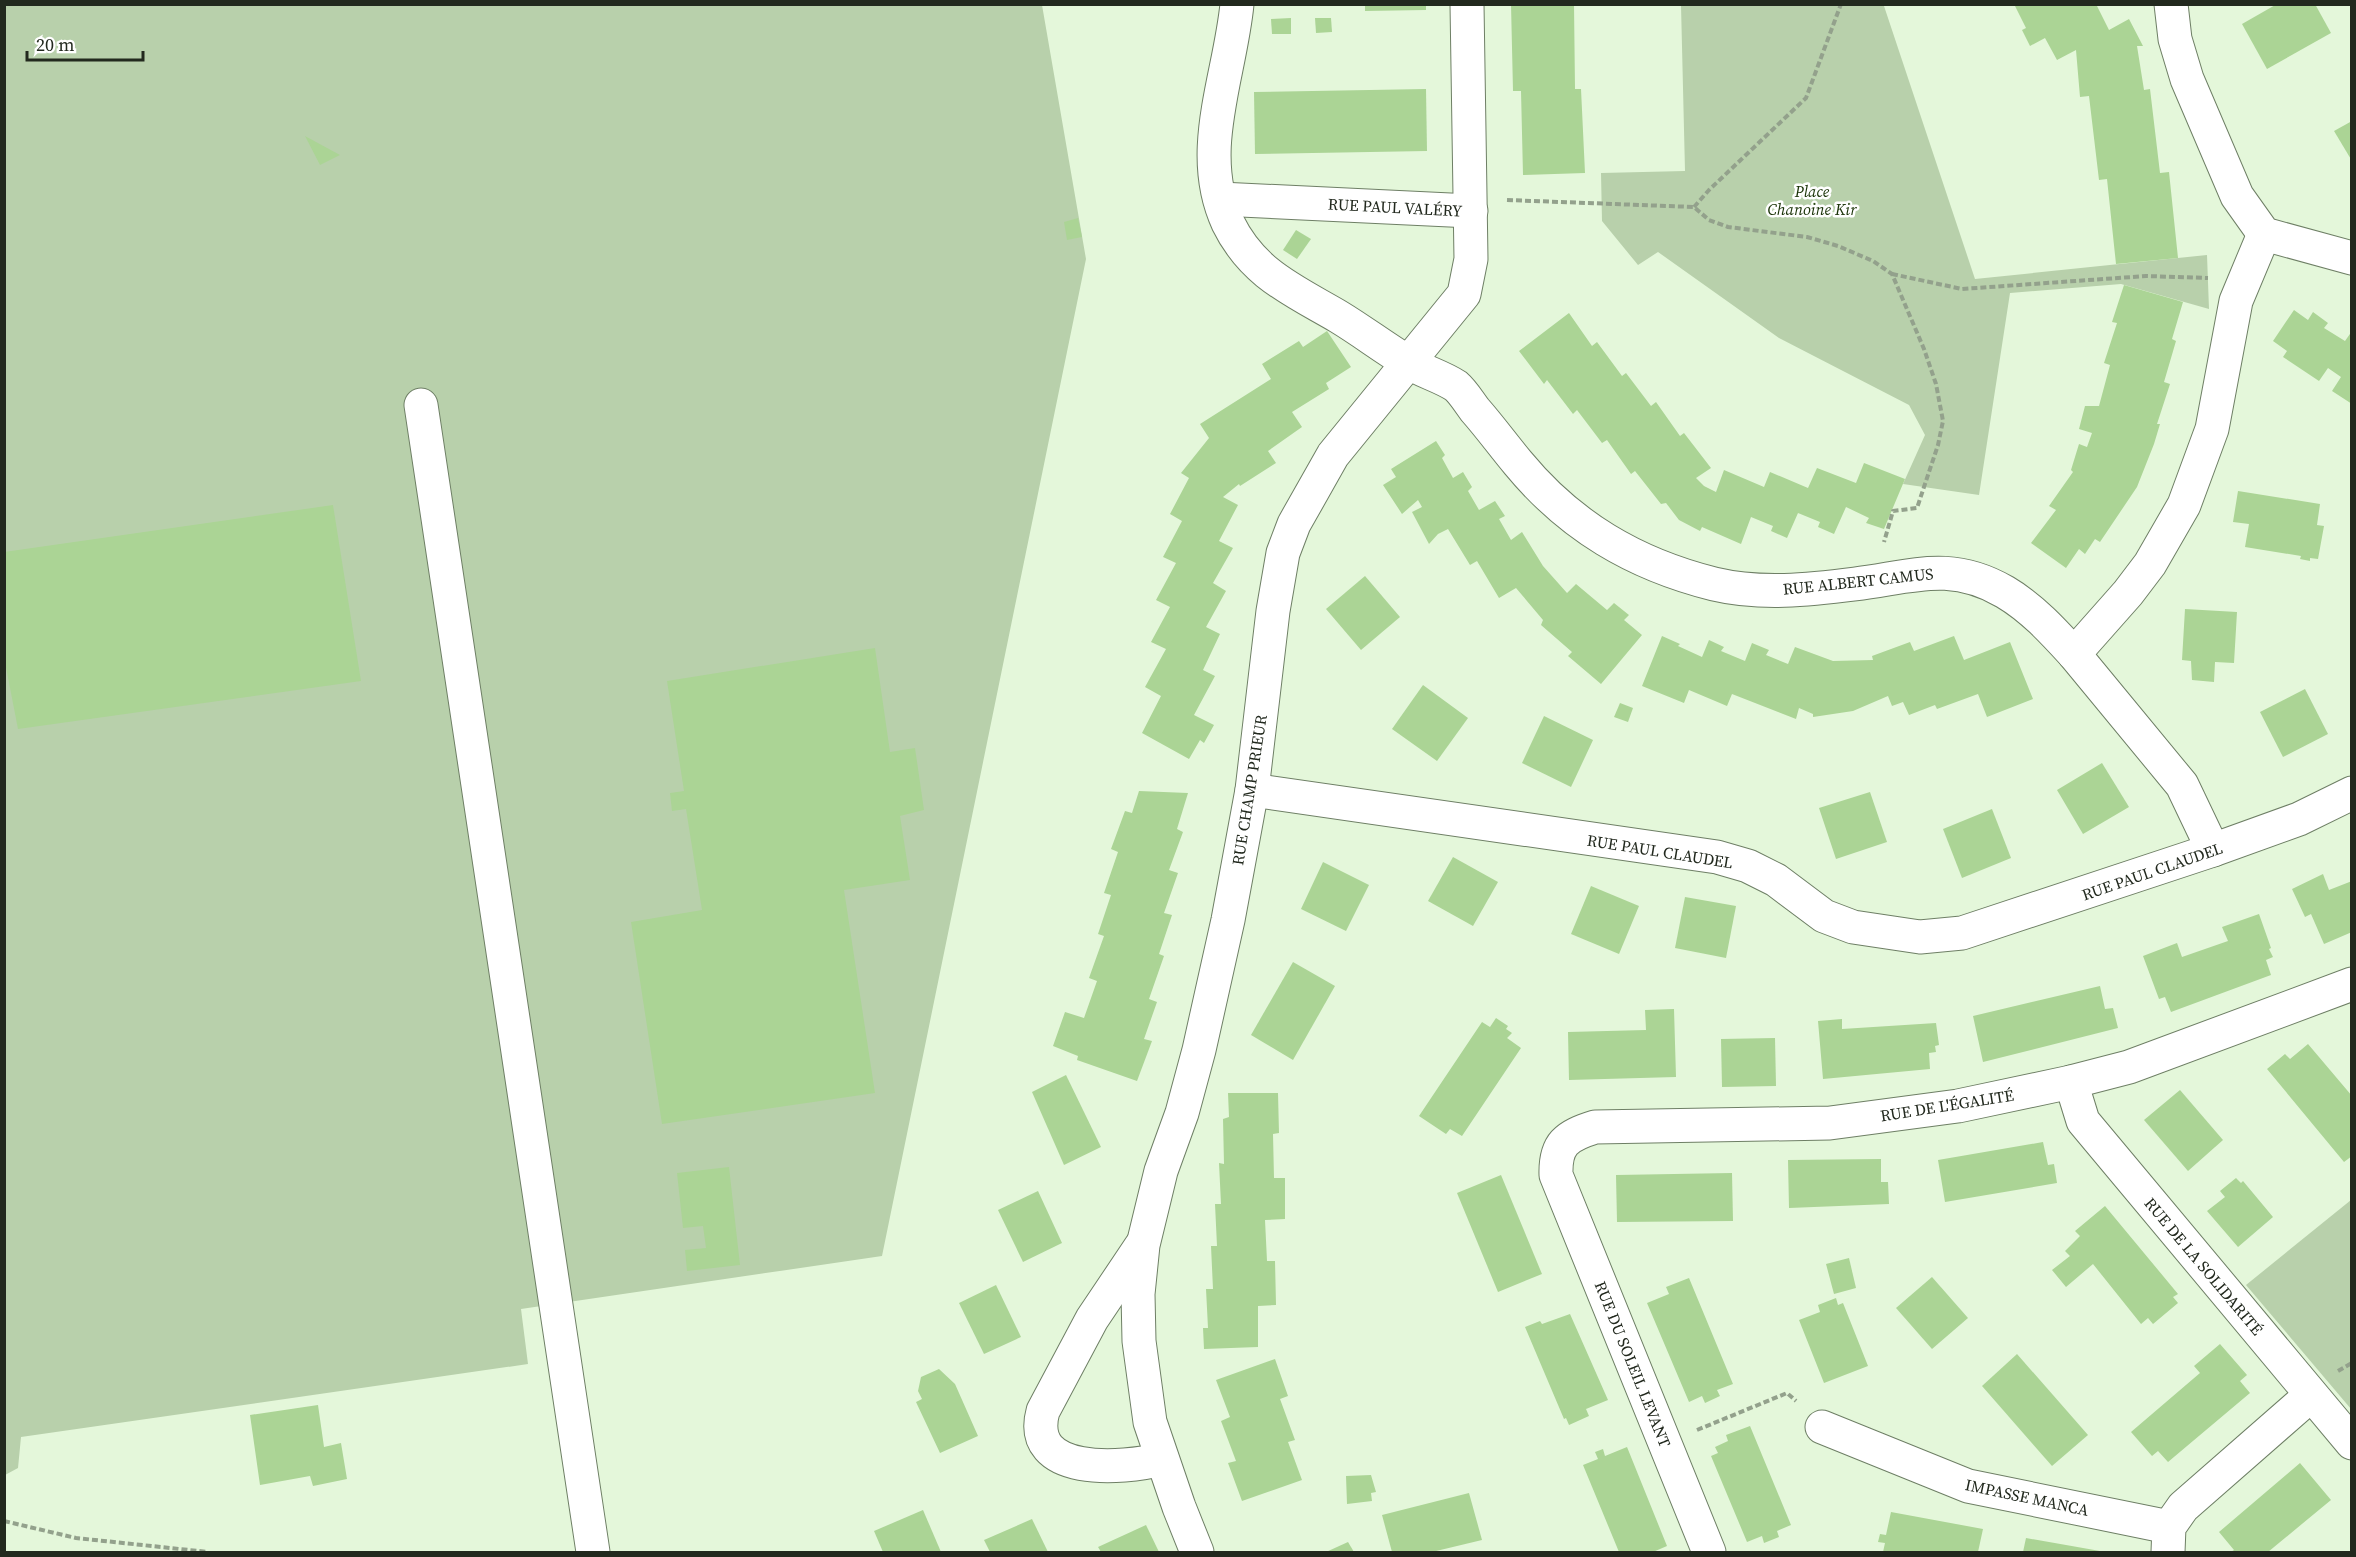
<svg xmlns="http://www.w3.org/2000/svg" width="2356" height="1557" viewBox="0 0 2356 1557" font-family="'Source Serif 4',serif">
<rect width="100%" height="100%" fill="#e4f7da"/>
<g fill="#b8d0ab">
<path d="M5 5H1042L1086 259 882 1256 521 1309 528 1364 21 1437 18 1468 5 1475Z"/>
<path d="M1681 5H1886L1884 6 1975 279 2207 255 2209 309 2121 284 2010 293 1979 495 1903 484 1925 435 1909 405 1779 338 1658 252 1638 265 1602 221 1601 173 1685 171Z"/>
<path d="M2351 1200V1409L2246 1285Z"/>
</g>
<g fill="#abd495">
<path d="M1365 4H1426V10L1365 11Z"/>
<path d="M1511 4H1574L1575 89H1581L1585 173 1523 175 1521 91H1513Z"/>
<path d="M2014 4H2096L2109 30 2129 19 2143 46H2137L2144 90 2150 89 2160 173 2169 172 2178 258 2116 264 2107 179 2099 180 2089 96 2080 97 2076 50 2057 60 2045 38 2030 46 2022 30 2026 28Z"/>
<path d="M2277 4H2315L2331 33 2267 69 2242 24Z"/>
<path d="M1291 18V34H1272L1271 19Z"/>
<path d="M1315 18H1331L1332 32 1316 33Z"/>
<path d="M1426 89 1427 151 1255 154 1254 92Z"/>
<path d="M2352 121V161L2334 131Z"/>
<path d="M305 136 340 155 320 165Z"/>
<path d="M1078 218 1082 237 1067 240 1064 222Z"/>
<path d="M1296 230 1311 239 1297 259 1283 250Z"/>
<path d="M2124 285 2183 302 2172 339 2176 341 2164 382 2170 384 2157 424H2160L2154 444 2137 487 2100 542 2095 539 2085 554 2079 549 2066 568 2031 543 2056 510 2049 506 2073 472 2071 470 2079 444 2087 447 2092 433 2079 429 2085 406H2099L2110 365 2104 363 2117 323 2112 322Z"/>
<path d="M2294 310 2308 320 2313 312 2328 323 2324 328 2345 341 2352 331V404L2332 391 2341 377 2328 368 2319 381 2283 357 2287 351 2273 341Z"/>
<path d="M1569 313 1592 346 1597 342 1622 376 1626 373 1651 406 1656 402 1680 436 1684 433 1711 468 1696 478 1704 486 1716 492 1724 470 1764 487 1770 472 1808 488 1817 468 1856 483 1864 463 1905 479 1884 529 1866 523 1869 518 1846 507 1834 534 1818 527 1820 522 1798 513 1787 538 1771 531 1773 526 1751 517 1741 544 1702 527 1700 531 1679 520 1666 503 1661 504 1635 471 1631 474 1607 440 1602 443 1577 410 1573 414 1547 380 1544 384 1519 351Z"/>
<path d="M1327 331 1351 367 1326 383 1329 389 1292 412 1302 427 1268 451 1276 463 1240 486 1239 484 1223 497 1238 505 1219 541 1233 548 1213 583 1226 591 1206 627 1220 634 1203 670 1215 676 1194 715 1214 725 1204 743 1200 740 1189 759 1142 733 1161 696 1145 687 1166 649 1151 642 1170 607 1156 600 1176 563 1163 557 1182 521 1170 514 1189 478 1181 473 1209 438 1200 424 1271 379 1262 364 1299 341 1303 347Z"/>
<path d="M1436 441 1445 455 1442 458 1453 478 1463 472 1472 487 1468 491 1479 510 1495 501 1505 516 1499 519 1511 540 1522 532 1543 566 1567 593 1576 584 1607 610 1614 603 1629 615 1624 620 1642 635 1601 684 1568 656 1572 652 1541 625 1543 620 1516 588 1499 598 1477 561 1470 565 1448 529 1438 534 1429 544 1412 512 1422 507 1418 500 1402 514 1383 485 1396 477 1391 469Z"/>
<path d="M2238 491 2320 504 2317 525 2324 526 2318 559 2310 558V561L2300 559 2301 556 2245 547 2249 524 2233 522Z"/>
<path d="M333 505 361 681 18 729 4 657V552Z"/>
<path d="M1365 576 1400 617 1361 650 1326 609Z"/>
<path d="M2185 609 2237 612 2234 663 2215 662 2214 682 2192 680 2191 661 2182 660Z"/>
<path d="M1662 636 1680 644 1678 646 1702 657 1709 640 1724 647 1721 651 1745 661 1752 643 1769 650 1766 655 1788 664 1795 647 1833 661 1873 660 1872 656 1910 642 1914 651 1954 636 1964 660 2010 642 2033 699 1987 717 1978 694 1937 709 1935 705 1909 715 1903 702 1892 706 1888 696 1853 711 1813 717V714L1799 708 1796 719 1732 694 1727 706 1689 690 1684 703 1642 686Z"/>
<path d="M875 648 890 752 915 748 924 810 900 816 910 880 844 890 875 1093 662 1124 631 922 702 910 686 809 672 811 670 793 684 791 667 681Z"/>
<path d="M1423 685 1468 718 1437 761 1392 729Z"/>
<path d="M2305 689 2328 734 2283 757 2260 712Z"/>
<path d="M1620 703 1633 708 1628 722 1614 717Z"/>
<path d="M1544 716 1593 740 1571 787 1522 763Z"/>
<path d="M2102 763 2129 807 2083 834 2057 790Z"/>
<path d="M1139 791 1188 793 1177 829 1183 832 1169 870 1178 873 1164 913 1172 915 1159 954 1164 956 1149 999 1157 1002 1144 1039 1152 1041 1137 1081 1077 1060 1078 1056 1053 1046 1065 1012 1084 1018 1097 981 1089 978 1104 936 1098 934 1111 895 1104 893 1118 852 1111 849 1125 811 1132 813Z"/>
<path d="M1870 792 1887 842 1836 859 1819 808Z"/>
<path d="M1992 809 2011 858 1962 878 1943 829Z"/>
<path d="M1453 857 1498 882 1473 926 1428 901Z"/>
<path d="M1323 862 1369 885 1346 931 1301 909Z"/>
<path d="M2323 874 2329 890 2352 881V932L2324 944 2311 914 2305 917 2292 889Z"/>
<path d="M1591 886 1639 906 1619 954 1571 934Z"/>
<path d="M1685 897 1736 906 1726 958 1675 948Z"/>
<path d="M2259 914 2271 948 2269 949 2273 957 2266 960 2271 975 2171 1012 2165 997 2159 999 2143 956 2177 943 2182 957 2228 941 2222 927Z"/>
<path d="M1293 962 1335 986 1293 1060 1251 1035Z"/>
<path d="M2100 986 2105 1009 2113 1008 2118 1028 1983 1062 1973 1016Z"/>
<path d="M1674 1009 1676 1077 1569 1080 1568 1032 1646 1030 1645 1010Z"/>
<path d="M1496 1018 1508 1026 1506 1029 1512 1033 1507 1038 1521 1048 1462 1136 1450 1129 1446 1134 1419 1116 1482 1022 1490 1027Z"/>
<path d="M1842 1019V1029L1936 1023 1939 1045 1935 1046 1936 1052 1929 1053 1930 1069 1823 1079 1818 1021Z"/>
<path d="M1775 1038 1776 1086 1722 1087 1721 1039Z"/>
<path d="M2308 1044 2352 1096V1156L2344 1162 2267 1069 2285 1054 2290 1059Z"/>
<path d="M1066 1075 1101 1147 1064 1165 1032 1092Z"/>
<path d="M2180 1090 2223 1140 2188 1171 2144 1120Z"/>
<path d="M1228 1093H1278L1279 1133 1273 1134 1274 1178H1285V1219L1265 1220 1267 1261H1275L1276 1305 1258 1306V1347L1204 1349 1203 1328H1208L1206 1289H1213L1211 1246H1217L1215 1204H1221L1219 1163 1224 1164 1223 1119 1229 1117Z"/>
<path d="M2043 1142 2048 1165 2054 1164 2057 1183 1945 1202 1938 1160Z"/>
<path d="M1881 1159V1182H1888L1889 1204 1789 1208 1788 1160Z"/>
<path d="M729 1167 740 1265 687 1271 685 1250 706 1248 703 1226 683 1228 677 1173Z"/>
<path d="M1732 1173 1733 1221 1617 1222 1616 1175Z"/>
<path d="M1501 1175 1542 1274 1498 1292 1457 1193Z"/>
<path d="M2236 1178 2241 1183 2243 1181 2273 1217 2238 1247 2207 1211 2225 1197 2220 1191Z"/>
<path d="M1038 1191 1062 1243 1023 1262 998 1210Z"/>
<path d="M2105 1206 2178 1294 2173 1297 2178 1303 2153 1324 2148 1318 2141 1324 2093 1264 2066 1287 2052 1270 2070 1256 2065 1251 2080 1236 2075 1231Z"/>
<path d="M1849 1258 1856 1288 1834 1294 1826 1264Z"/>
<path d="M1932 1277 1968 1318 1932 1349 1896 1308Z"/>
<path d="M1689 1278 1733 1384 1717 1390 1720 1396 1705 1403 1702 1396 1689 1402 1647 1303 1669 1294 1666 1287Z"/>
<path d="M996 1285 1021 1337 984 1354 959 1303Z"/>
<path d="M1836 1298 1838 1305 1843 1303 1868 1366 1824 1383 1799 1320 1820 1312 1818 1305Z"/>
<path d="M1570 1314 1608 1400 1586 1409 1589 1416 1569 1425 1566 1418 1564 1419 1525 1327 1540 1321 1542 1324Z"/>
<path d="M2220 1344 2247 1375 2240 1381 2250 1393 2168 1462 2158 1451 2152 1456 2131 1432 2200 1373 2194 1366Z"/>
<path d="M2017 1354 2088 1435 2052 1466 1982 1386Z"/>
<path d="M1275 1359 1288 1396 1280 1399 1295 1440 1288 1442 1302 1480 1242 1501 1228 1463 1236 1461 1221 1421 1230 1417 1216 1380Z"/>
<path d="M939 1369 955 1384 978 1436 940 1453 916 1402 922 1399 918 1391 921 1377Z"/>
<path d="M318 1405 324 1447 341 1443 347 1479 313 1486 310 1476 260 1485 250 1415Z"/>
<path d="M1750 1426 1791 1525 1777 1531 1779 1537 1764 1543 1762 1536 1747 1542 1711 1456 1718 1453 1715 1447 1728 1441 1726 1435Z"/>
<path d="M1627 1447 1667 1546 1653 1552H1619L1583 1465 1598 1459 1595 1452 1603 1449 1605 1456Z"/>
<path d="M2300 1463 2331 1500 2268 1552H2231L2234 1550 2219 1532Z"/>
<path d="M1371 1475 1376 1492 1371 1493 1372 1501 1347 1504 1346 1476Z"/>
<path d="M1469 1493 1482 1540 1432 1552H1392L1382 1515Z"/>
<path d="M923 1510 941 1552H883L874 1531Z"/>
<path d="M1891 1512 1983 1529 1978 1552H1883L1885 1543 1878 1542 1880 1534 1886 1535Z"/>
<path d="M1032 1519 1048 1552H990L984 1540Z"/>
<path d="M1146 1525 1159 1552H1101L1098 1547Z"/>
<path d="M2026 1538 2100 1551V1552H2023Z"/>
<path d="M1348 1542 1354 1552H1326Z"/>
</g>
<g fill="none" stroke-linecap="round" stroke-linejoin="round">
<g stroke="#6e7f65" stroke-width="35">
<g id="minor">
<path d="M1237 4C1230 77 1195 152 1228 223 1253 274 1293 290 1339 317 1362 331 1383 347 1406 361 1421 371 1441 376 1456 386 1463 392 1469 402 1475 410 1490 427 1503 445 1518 463 1570 526 1634 564 1714 584 1760 595 1809 590 1855 584 1912 577 1950 560 2005 592 2032 608 2053 631 2074 654L2128 593 2150 564 2184 505 2212 429 2236 301 2264 234"/>
<path d="M2171 4 2175 39 2187 79 2237 196 2264 234 2352 258"/>
<path d="M1220 199 1471 211"/>
<path d="M421 405 593 1552"/>
<path d="M2074 654 2182 785 2213 850"/>
<path d="M1252 790 1717 857 1748 866 1776 880 1824 916 1853 927 1920 937 1962 933 2213 850 2299 819 2352 793"/>
<path d="M2071 1082 2083 1121 2352 1443"/>
<path d="M1141 1246 1092 1319 1043 1411C1025 1477 1123 1469 1162 1459"/>
<path d="M1822 1427 1968 1486 2169 1527"/>
<path d="M1197 1552 1179 1507 1150 1422 1139 1341 1138 1294 1143 1245 1161 1171 1182 1113 1199 1050 1228 920 1252 790 1273 611 1283 553 1294 524 1333 455 1464 294 1471 259 1467 4"/>
<path d="M1709 1552 1556 1175C1555 1144 1566 1136 1595 1127L1830 1123 1958 1106 2071 1082 2129 1067 2352 984"/>
<path d="M2168 1552 2169 1527 2183 1507 2311 1395"/>
</g>
</g>
<g stroke="#93a18c" stroke-width="4" stroke-dasharray="6 3" stroke-linecap="butt">
<path d="M1507 200 1694 207 1709 220 1728 227 1807 237 1838 246 1873 261 1892 274 1924 349 1936 384 1943 421 1938 445 1917 508 1893 511 1884 542"/>
<path d="M1694 207 1709 190 1806 98 1841 4"/>
<path d="M1892 274 1962 289 2146 276 2208 278"/>
<path d="M2338 1371 2352 1363"/>
<path d="M1697 1430 1787 1393 1796 1401"/>
<path d="M4 1521 76 1538 208 1552"/>
</g>
<use href="#minor" stroke="#fff" stroke-width="33"/>
</g>
<g text-anchor="middle" dominant-baseline="central" stroke-width="5" stroke-linejoin="round" paint-order="stroke">
<g font-size="16" font-style="italic" fill="#1a3307" stroke="#fff">
<text x="1812" y="191">Place<tspan x="1812" dy="18">Chanoine Kir</tspan></text>
</g>
<g font-size="16" fill="#22291e" stroke="#fff">
<text transform="translate(1395 207) rotate(3)">RUE PAUL VALÉRY</text>
<text transform="translate(1858 581) rotate(-6)">RUE ALBERT CAMUS</text>
<text transform="translate(1249 790) rotate(-81)">RUE CHAMP PRIEUR</text>
<text transform="translate(1660 851) rotate(9)">RUE PAUL CLAUDEL</text>
<text transform="translate(2152 871) rotate(-19)">RUE PAUL CLAUDEL</text>
<text transform="translate(1947 1105) rotate(-9)">RUE DE L'ÉGALITÉ</text>
<text transform="translate(2204 1266) rotate(50)">RUE DE LA SOLIDARITÉ</text>
<text transform="translate(1633 1364) rotate(68)">RUE DU SOLEIL LEVANT</text>
<text transform="translate(2027 1497) rotate(12)">IMPASSE MANCA</text>
</g>
</g>
<rect width="2356" height="1557" fill="none" stroke="#22291e" stroke-width="12"/>
<path d="M27 51v9h116v-9" fill="none" stroke="#22291e" stroke-width="3"/>
<text x="36" y="51" font-size="18" fill="#22291e" stroke="#ffffff" stroke-width="4.5" paint-order="stroke">20 m</text>
</svg>
